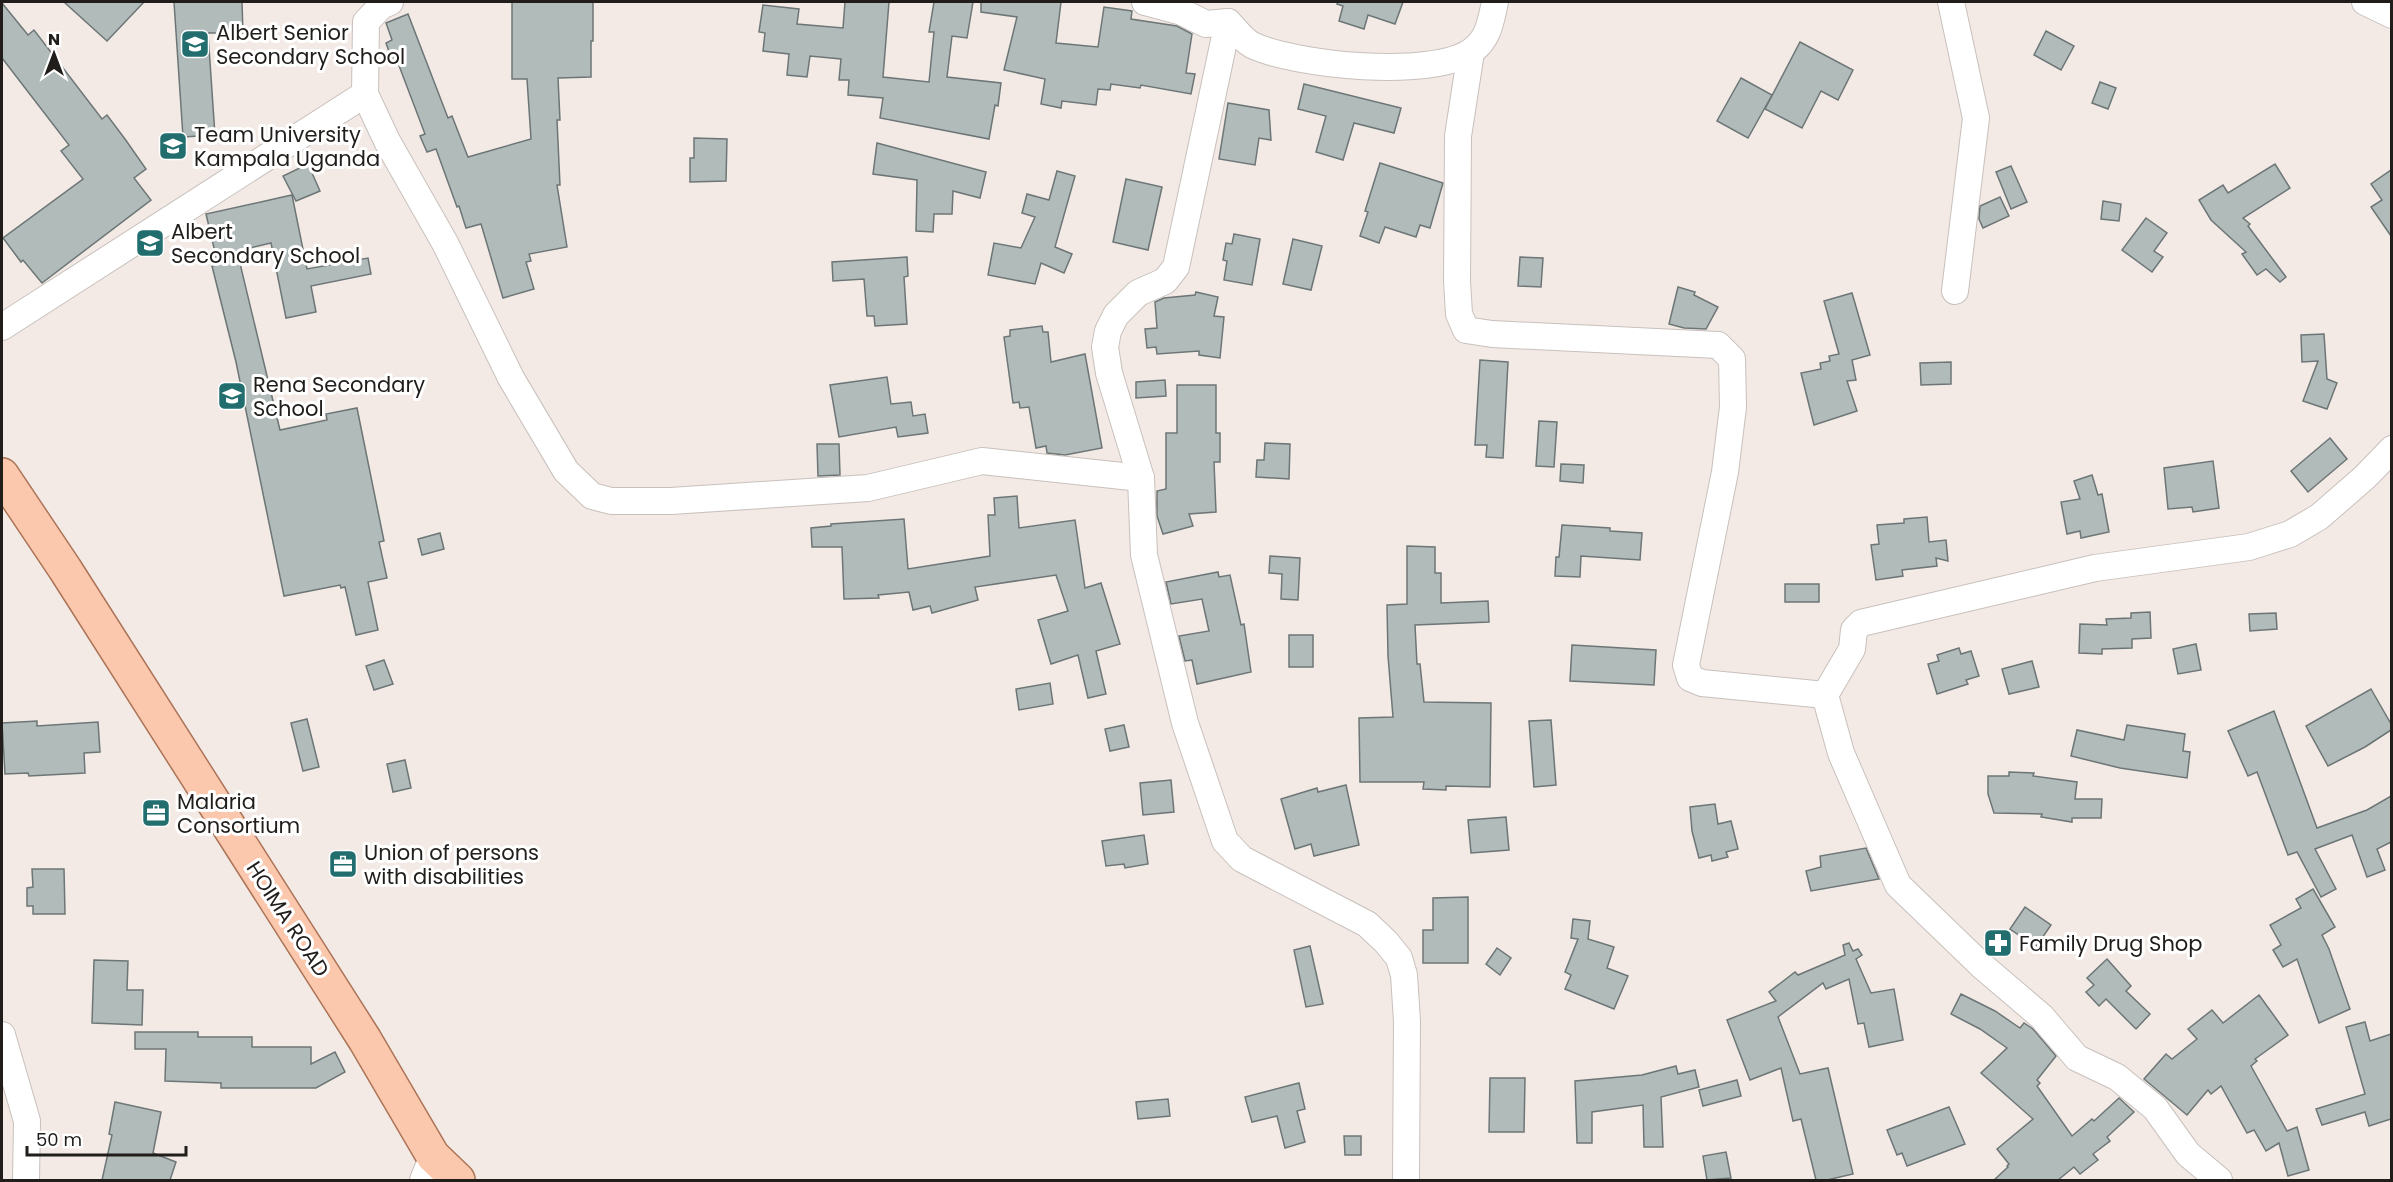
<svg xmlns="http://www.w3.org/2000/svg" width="2393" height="1182" viewBox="0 0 2393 1182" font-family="Poppins,sans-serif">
<rect width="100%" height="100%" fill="#f3eae6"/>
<g fill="#b1bbba" stroke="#6d7676" stroke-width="1.5">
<path d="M64 2H144L107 41Z"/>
<path d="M174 2H242L243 33H208L215 135 183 137Z"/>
<path d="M512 2H593V41H591V77L558 78 560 120H557L560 185H557L567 247 529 254 531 261 526 262 534 289 503 298 481 224 466 228 459 206 457 207 436 149 427 152 420 136 425 134 398 63 394 65 386 43 392 40 386 23 408 14 448 118 452 116 468 157 531 139 527 79H512Z"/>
<path d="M845 2H889L883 77 929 82 934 32H929L934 2H973L967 38 952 36 947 77 1001 83 998 106 995 105 989 139 880 118 883 98 848 95 849 80H839L841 59 810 56 807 77 787 75 789 54 763 51 765 33 759 32 763 5 799 9 797 24 843 28Z"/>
<path d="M981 2H1061L1056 43 1098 47 1104 7 1132 11 1131 19 1177 26 1192 34 1186 73 1195 74 1191 94 1141 85 1140 88 1111 84 1110 90 1098 89 1096 105 1062 101 1061 108 1041 104 1045 79 1004 70 1017 17 981 12Z"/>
<path d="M1338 2H1403L1395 24 1368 15 1364 29 1339 21 1343 6 1337 4Z"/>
<path d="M2 3 28 35 34 30 102 119 107 115 125 139 146 169 134 178 151 200 42 283 23 260 21 262 3 238 83 179 61 151 69 145 2 58Z"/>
<path d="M2046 31 2074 46 2061 70 2034 55Z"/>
<path d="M1800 42 1853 70 1838 100 1821 91 1802 128 1765 109Z"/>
<path d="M1741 78 1772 95 1748 138 1717 121Z"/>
<path d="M2100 82 2116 88 2108 109 2092 103Z"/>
<path d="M1304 84 1401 108 1394 133 1354 123 1343 160 1316 152 1326 116 1298 109Z"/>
<path d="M1228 103 1269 110 1271 140 1259 138 1255 165 1219 159Z"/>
<path d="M694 138 727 139 726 181 690 182V158H694Z"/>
<path d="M877 143 986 172 980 198 953 191 952 214H934L933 232 916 231 917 180 873 174Z"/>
<path d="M1380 163 1443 183 1430 228 1420 225 1416 237 1385 227 1379 243 1360 236 1368 212 1365 211Z"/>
<path d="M308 164 320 191 296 201 283 176Z"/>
<path d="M2275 164 2290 188 2243 218 2250 224 2248 226 2286 277 2280 282 2266 269 2257 275 2242 254 2246 252 2211 220 2199 200 2223 185 2228 193Z"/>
<path d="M2011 166 2027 202 2011 209 1996 172Z"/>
<path d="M2391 170V236L2371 207 2382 200 2371 184Z"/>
<path d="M1057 171 1075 176 1055 247 1072 254 1064 273 1041 263 1035 284 988 275 994 243 1021 248 1035 217 1022 213 1027 194 1049 200Z"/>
<path d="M1126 179 1162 187 1148 250 1113 242Z"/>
<path d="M292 195 307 269 368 258 371 274 311 286 316 312 286 318 271 243 237 251 280 430 327 420 326 414 357 408 384 541 379 542 387 578 368 582 378 630 356 635 345 587 341 588 340 585 284 596 236 362 212 266 218 265 206 214Z"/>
<path d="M2000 197 2009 216 1983 228 1979 219 1980 206Z"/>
<path d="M2103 201 2121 204 2119 221 2101 219Z"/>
<path d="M2146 218 2167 233 2154 251 2163 257 2152 272 2122 250Z"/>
<path d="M1234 234 1260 239 1252 285 1224 280 1227 261 1223 260 1226 243 1232 244Z"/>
<path d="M1293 239 1322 246 1311 290 1283 284Z"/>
<path d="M907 257 908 276 904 277 907 324 875 326 874 316H867L864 279 833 281 832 262Z"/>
<path d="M1520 257 1543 258 1541 287 1518 286Z"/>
<path d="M1678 287 1695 292 1694 295 1718 307 1706 329 1684 328 1669 324Z"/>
<path d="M1196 292 1218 297 1214 316 1224 317 1220 358 1199 355V351L1157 354 1156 347 1147 348 1145 329 1157 328 1155 302 1164 298 1195 295Z"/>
<path d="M1852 293 1870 355 1852 360 1856 380 1847 381 1857 411 1814 425 1801 373 1821 369 1820 363 1830 361 1829 356 1839 354 1824 301Z"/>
<path d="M1042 326 1043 332H1048L1051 362 1085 354 1102 448 1065 455 1047 453 1046 446 1036 448 1029 407 1020 408 1019 402 1013 403 1004 337 1010 336V330Z"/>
<path d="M2324 334 2327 379 2337 383 2327 409 2303 401 2318 361 2302 362 2301 335Z"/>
<path d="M1480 360 1508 362 1503 458 1486 457 1487 445H1475Z"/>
<path d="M1951 362V384L1921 385 1920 363Z"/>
<path d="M887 377 891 404 911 402 913 416 925 414 928 433 898 437 896 427 839 437 830 385Z"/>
<path d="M1165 380 1166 396 1136 398V382Z"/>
<path d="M1177 385H1216V433H1220V462H1214L1216 512 1189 514 1193 526 1163 534 1157 516V491L1166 489V433H1177Z"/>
<path d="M1539 421 1557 422 1554 467 1536 466Z"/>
<path d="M2330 438 2347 459 2308 492 2291 471Z"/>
<path d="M1265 443 1290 444 1289 479 1256 477 1257 460H1264Z"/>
<path d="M817 444H839L840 475 818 476Z"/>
<path d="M2213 461 2219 508 2193 512 2192 507 2168 509 2164 468Z"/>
<path d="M1561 464 1584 465 1583 483 1560 481Z"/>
<path d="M2092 475 2098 495 2102 494 2109 532 2081 538 2080 531 2067 534 2061 502 2080 499 2074 481Z"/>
<path d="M1017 496 1019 528 1075 520 1085 588 1101 583 1120 644 1096 651 1106 694 1088 698 1078 655 1051 664 1038 620 1068 611 1056 575 975 587 978 600 932 613 930 606 913 610 909 592 878 595 879 598 844 599 842 547H812L811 528 831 526V524L904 519 908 569 990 556 988 515H995L994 498Z"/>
<path d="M1927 517 1929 542 1946 540 1948 561 1936 558 1937 566 1902 570 1903 576 1876 580 1871 545 1879 544 1877 525 1904 523V519Z"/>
<path d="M1562 525 1610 528V531L1642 533 1640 560 1581 556 1580 577 1555 576 1556 557H1559Z"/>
<path d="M440 533 444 549 422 555 418 539Z"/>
<path d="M1407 546 1435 547V573H1441V603L1488 601 1489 622 1415 625 1417 664H1420L1424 702 1491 703 1490 787 1446 786V790L1423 789 1424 782H1360L1359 718 1393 717 1388 656 1387 605 1407 604Z"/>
<path d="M1270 556 1300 558 1298 600 1281 599 1282 574 1269 573Z"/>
<path d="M1218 572 1219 577 1230 575 1241 625 1244 624 1251 672 1197 684 1192 660 1185 661 1179 636 1209 631 1202 599 1171 604 1166 582Z"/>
<rect x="1785" y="584" width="34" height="18"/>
<path d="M2150 612 2151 638 2132 639V648L2102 649V654L2079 653 2080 624 2107 625 2106 619 2131 618V613Z"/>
<path d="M2276 613 2277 629 2250 631 2249 614Z"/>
<rect x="1289" y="635" width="24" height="32"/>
<path d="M2196 644 2201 670 2178 674 2173 649Z"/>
<path d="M1572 645 1656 650 1654 685 1570 681Z"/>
<path d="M1959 648 1961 654 1971 651 1979 676 1966 680 1968 684 1937 694 1928 664 1939 661 1937 655Z"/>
<path d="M384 660 393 684 374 690 366 666Z"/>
<path d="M2032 661 2039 687 2009 694 2002 669Z"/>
<path d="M1050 683 1053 704 1019 710 1016 689Z"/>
<path d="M2371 689 2391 724V730L2365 747 2328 766 2306 726Z"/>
<path d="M2274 711 2317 828 2367 810 2391 796V842L2377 849 2385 870 2367 877 2352 835 2315 849 2336 889 2321 897 2297 852 2288 855 2257 772 2248 776 2228 731Z"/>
<path d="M307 719 319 767 303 771 291 723Z"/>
<path d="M1551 720 1556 785 1534 787 1529 721Z"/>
<path d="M37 721V726L98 722 100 752 84 753 85 773 29 776 28 773 5 774 2 723Z"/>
<path d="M1124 725 1129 747 1110 751 1105 729Z"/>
<path d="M2127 725 2185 734 2183 751 2190 752 2187 778 2120 768 2071 756 2077 730 2124 740Z"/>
<path d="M405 760 411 788 393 792 387 764Z"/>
<path d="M2009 772 2034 773 2033 776 2077 782 2075 799H2102L2101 818H2072V822L2041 817 2042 814 1994 813 1988 794V776H2009Z"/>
<path d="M1171 780 1174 812 1143 815 1140 783Z"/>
<path d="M1346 785 1359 845 1314 856 1311 844 1295 849 1281 799 1317 788 1318 792Z"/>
<path d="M1715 804 1718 824 1731 821 1738 849 1726 852 1728 857 1712 861 1711 855 1699 858 1692 831 1690 807Z"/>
<path d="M1506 817 1509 850 1471 853 1468 820Z"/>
<path d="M1144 835 1148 864 1125 868 1124 864 1106 866 1102 841Z"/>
<path d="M1866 848 1879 879 1811 891 1806 871 1821 867 1820 856Z"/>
<path d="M32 869H64L65 914H33V906H27V888L33 887Z"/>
<path d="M2313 889 2335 927 2322 935 2329 949 2350 1009 2319 1023 2297 959 2283 967 2273 950 2281 945 2270 925 2301 908 2296 899Z"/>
<path d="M1468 897V963H1423V930H1433V898Z"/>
<path d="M2025 907 2051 925 2036 947 2010 929Z"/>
<path d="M1573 919 1590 921 1588 939 1614 947 1607 968 1628 976 1614 1009 1565 989 1571 975 1565 972 1578 939 1571 938Z"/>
<path d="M1849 943 1853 951 1858 949 1862 955 1856 959 1871 993 1894 989 1903 1040 1869 1047 1864 1023 1858 1024 1849 979 1826 989 1823 983 1778 1017 1800 1074 1828 1068 1853 1174 1827 1180H1816L1801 1119 1793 1121 1781 1068 1750 1080 1727 1020 1776 1001 1769 992 1795 972 1798 975 1845 955 1843 945Z"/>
<path d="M1310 946 1323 1004 1306 1007 1294 950Z"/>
<path d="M1497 948 1511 958 1500 975 1486 964Z"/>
<path d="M2107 959 2131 986 2126 991 2150 1014 2136 1029 2106 999 2099 1006 2086 992 2094 985 2087 978Z"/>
<path d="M94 960 128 961 127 990H143L142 1025 92 1023Z"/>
<path d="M1961 994 1995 1011 2020 1028 2024 1023 2033 1029 2056 1056 2037 1080 2040 1083 2037 1086 2072 1136 2092 1119 2094 1121 2119 1098 2134 1112 2107 1137 2110 1141 2093 1154 2098 1160 2080 1174 2074 1167 2058 1180H1994L2008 1167 2007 1166 2009 1164 1997 1149 2033 1119 1981 1073 2007 1048 1980 1029 1951 1014Z"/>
<path d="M2259 995 2288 1035 2255 1059 2257 1061 2251 1066 2287 1131 2297 1127 2309 1170 2288 1176 2279 1143 2266 1151 2254 1130 2247 1133 2221 1086 2211 1094 2208 1090 2187 1115 2144 1079 2166 1054 2172 1059 2197 1039 2188 1029 2212 1010 2223 1023Z"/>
<path d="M2365 1022 2370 1041 2391 1034V1119L2369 1126 2365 1112 2322 1125 2316 1109 2365 1094 2346 1027Z"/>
<path d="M135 1032H198V1037H252V1047H311V1064L335 1052 345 1072 316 1088H221V1083L165 1081 166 1049H135Z"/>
<path d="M1676 1066 1678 1074 1695 1070 1699 1087 1661 1097 1663 1147H1644L1643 1105 1592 1112V1143H1577L1575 1081 1642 1075Z"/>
<path d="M1490 1078H1525L1524 1132H1489Z"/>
<path d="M1737 1080 1741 1096 1703 1106 1699 1090Z"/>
<path d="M1299 1083 1305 1109 1297 1111 1305 1142 1285 1148 1277 1116 1252 1122 1245 1097Z"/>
<path d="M1168 1099 1170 1116 1138 1119 1136 1102Z"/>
<path d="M115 1102 161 1112 153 1153 176 1162 170 1180H102L112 1135 109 1134Z"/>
<path d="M1949 1107 1965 1144 1907 1166 1902 1153 1897 1155 1887 1130Z"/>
<path d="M1344 1136H1361V1155H1345Z"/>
<path d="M1726 1152 1731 1178 1707 1180 1703 1156Z"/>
</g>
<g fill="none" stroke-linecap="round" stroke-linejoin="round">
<g stroke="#c8c0bc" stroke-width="28">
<g id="minor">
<path d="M390 2 381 6 366 22 365 94 387 141 445 243 511 378 566 471 592 496 611 501H671L868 488 982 461 1141 478"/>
<path d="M1145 2 1182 12 1206 24 1228 22C1235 29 1243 40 1252 45 1294 65 1434 80 1473 50 1489 38 1491 20 1495 2"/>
<path d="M1951 2 1976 118 1955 291"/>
<path d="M2365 2 2392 15"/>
<path d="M1228 22 1176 267 1165 281 1138 293 1116 315 1108 331 1105 347 1109 373 1141 478 1144 555 1185 723 1225 841 1242 859 1367 924 1386 942 1399 958 1404 975 1407 1021 1406 1180"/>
<path d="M1471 52 1458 136 1457 281 1459 314 1466 330 1492 334 1718 345 1732 359 1733 407 1725 472 1686 665 1690 678 1702 683 1825 695"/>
<path d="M2 327 365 94"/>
<path d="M2 1035 27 1121 26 1180"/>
<path d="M423 1180 433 1156"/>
<path d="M2219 1180 2188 1154 2155 1108 2117 1077 2077 1058 2042 1017 1981 965 1898 885 1841 753 1825 695 1852 649 1854 630 1861 623 2095 568 2249 547 2290 534 2319 517 2365 477 2392 449"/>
</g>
</g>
<g stroke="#ac7457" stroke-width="36">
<path id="major" d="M2 475 65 569 365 1040 433 1156 458 1180"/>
</g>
<use href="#minor" stroke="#fff" stroke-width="26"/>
<use href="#major" stroke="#fbc8ae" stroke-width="33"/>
</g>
<defs>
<g id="school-square" transform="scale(1.5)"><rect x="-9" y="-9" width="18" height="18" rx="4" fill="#226e6f" stroke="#fff"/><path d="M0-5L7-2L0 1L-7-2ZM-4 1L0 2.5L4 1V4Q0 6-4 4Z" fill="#fff"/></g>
<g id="office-square" transform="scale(1.5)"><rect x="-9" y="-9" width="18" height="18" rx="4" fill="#226e6f" stroke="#fff"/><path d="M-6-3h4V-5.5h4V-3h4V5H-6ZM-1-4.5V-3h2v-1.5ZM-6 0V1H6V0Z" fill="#fff"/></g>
<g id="pharmacy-square" transform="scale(1.5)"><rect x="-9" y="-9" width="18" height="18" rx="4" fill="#226e6f" stroke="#fff"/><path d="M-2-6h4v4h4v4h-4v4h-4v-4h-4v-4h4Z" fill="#fff"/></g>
</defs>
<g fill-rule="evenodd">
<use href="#school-square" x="195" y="44"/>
<use href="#school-square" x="173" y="146"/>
<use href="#school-square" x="150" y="243"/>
<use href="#school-square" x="232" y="396"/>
<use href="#office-square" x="156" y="813"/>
<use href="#office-square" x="343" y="864"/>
<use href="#pharmacy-square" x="1998" y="943"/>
</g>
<g text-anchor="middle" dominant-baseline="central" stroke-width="6" stroke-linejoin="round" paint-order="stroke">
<g font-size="21" fill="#201d1b" stroke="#fff" text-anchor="start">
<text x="216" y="32">Albert Senior<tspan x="216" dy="24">Secondary School</tspan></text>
<text x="194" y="134">Team University<tspan x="194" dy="24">Kampala Uganda</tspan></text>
<text x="171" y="231">Albert<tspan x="171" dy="24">Secondary School</tspan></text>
<text x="253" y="384">Rena Secondary<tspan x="253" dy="24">School</tspan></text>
<text x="177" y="801">Malaria<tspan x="177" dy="24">Consortium</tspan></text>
<text x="364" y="852">Union of persons<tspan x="364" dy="24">with disabilities</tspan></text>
<text x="2019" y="943">Family Drug Shop</text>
</g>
<g font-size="21" fill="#201d1b" stroke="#fff">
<text transform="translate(288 919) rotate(57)">HOIMA ROAD</text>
</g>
</g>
<rect width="2393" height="1182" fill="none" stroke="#201d1b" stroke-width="6"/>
<g transform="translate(54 54)" stroke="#ffffff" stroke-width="4.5" paint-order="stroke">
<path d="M0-4.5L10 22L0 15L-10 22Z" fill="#201d1b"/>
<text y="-9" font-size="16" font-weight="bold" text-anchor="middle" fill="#201d1b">N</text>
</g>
<path d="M27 1146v9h159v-9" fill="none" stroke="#201d1b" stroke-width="3"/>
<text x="36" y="1146" font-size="18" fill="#201d1b" stroke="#ffffff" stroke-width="4.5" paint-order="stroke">50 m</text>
</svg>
